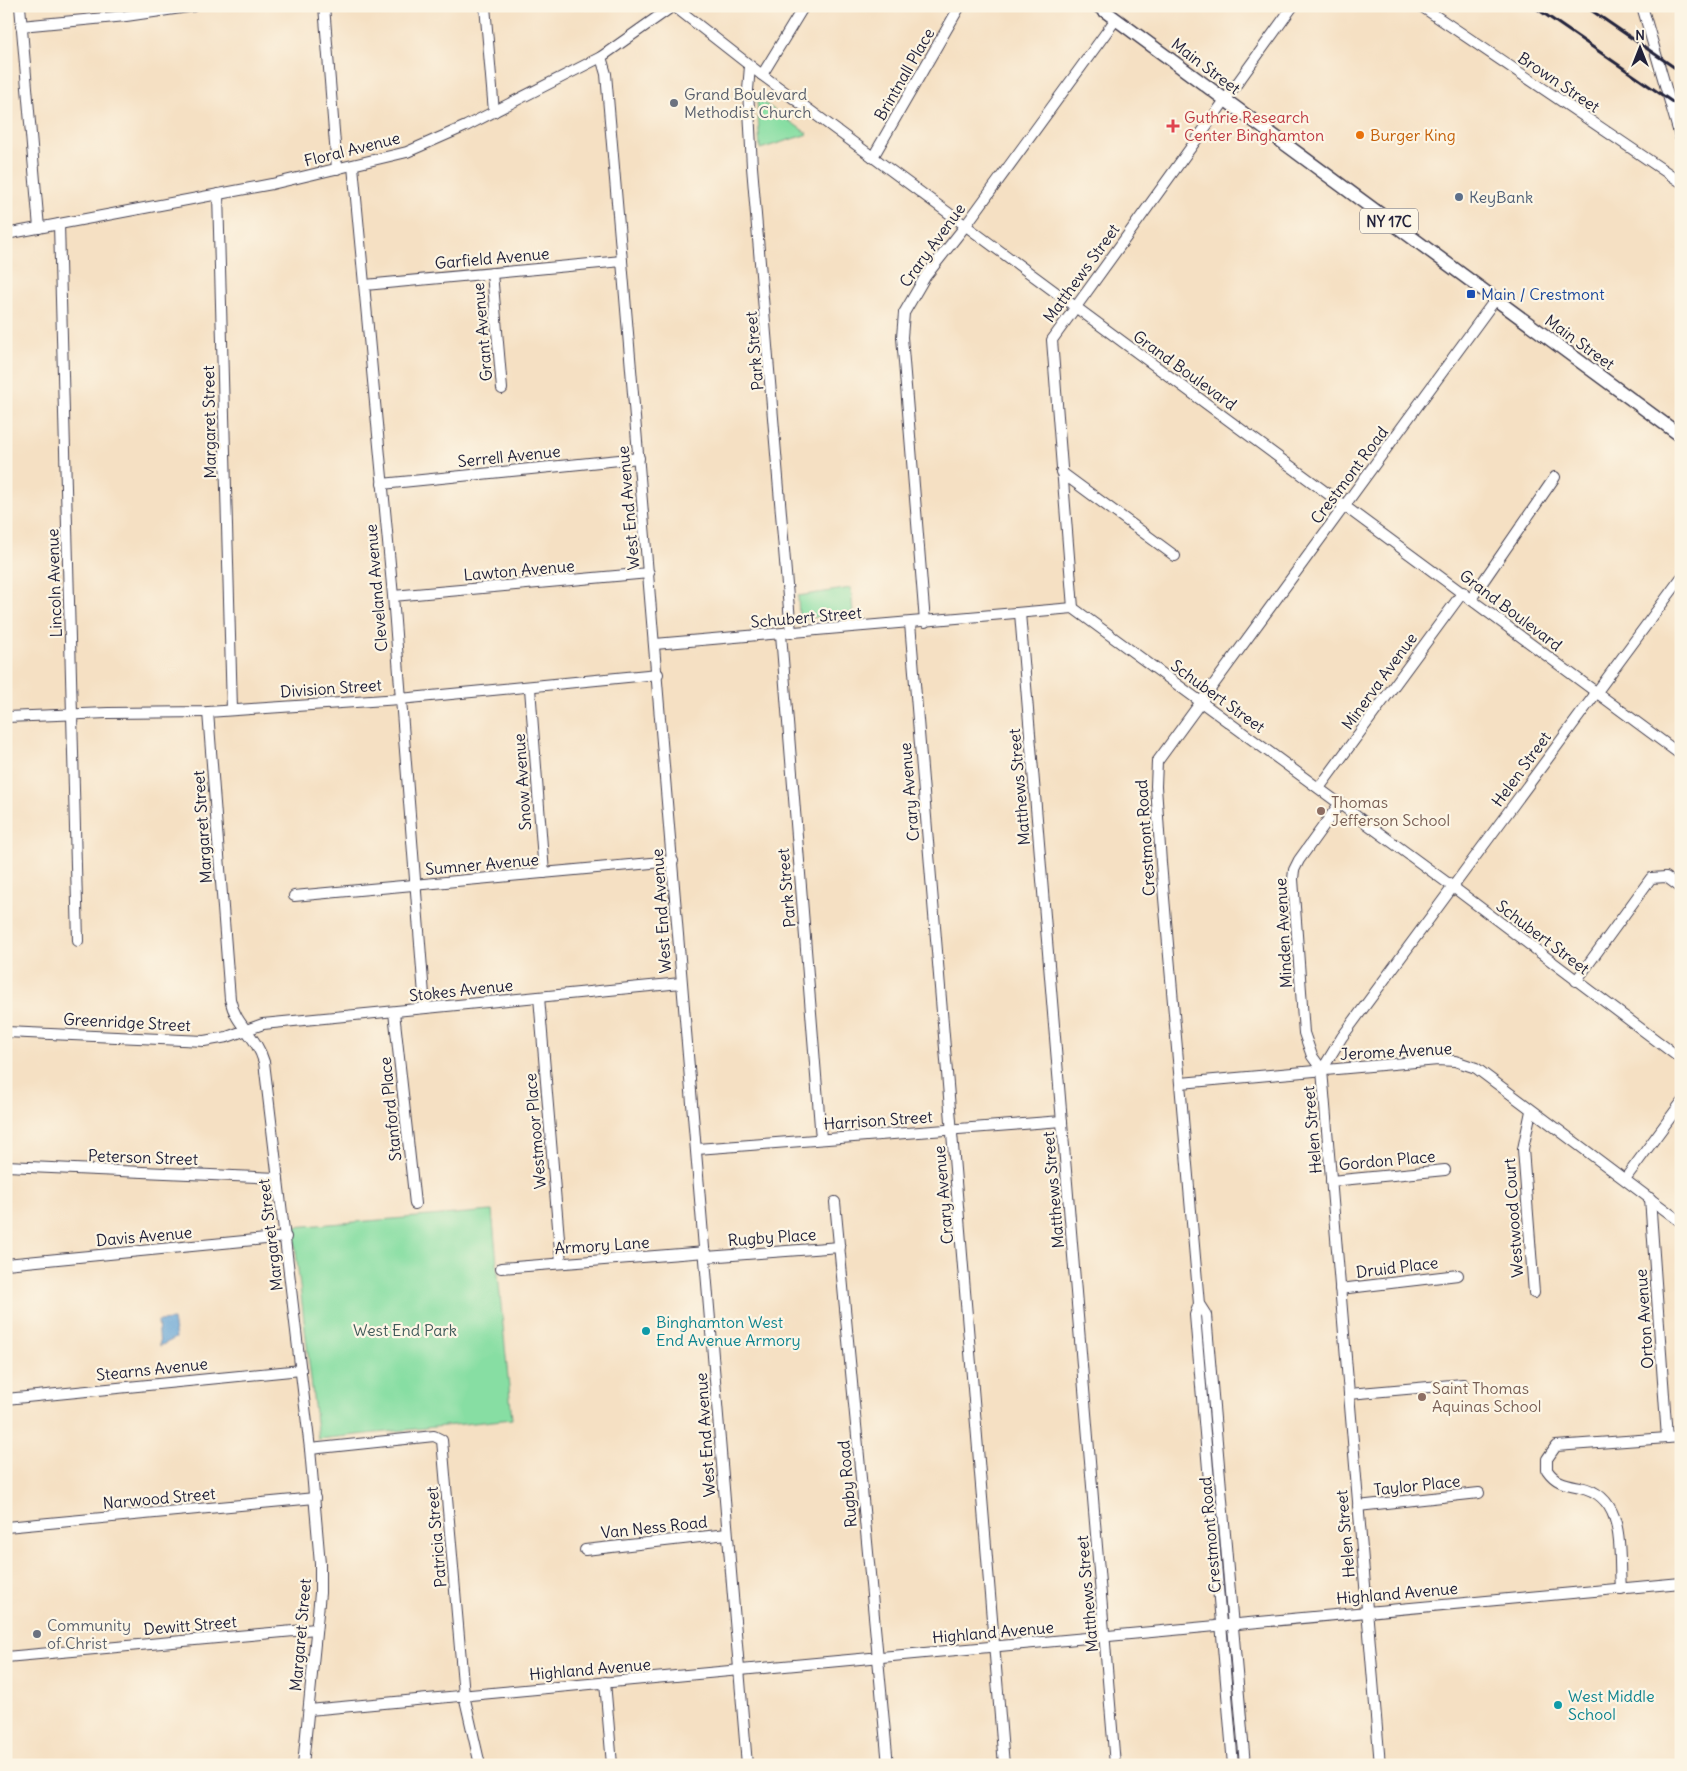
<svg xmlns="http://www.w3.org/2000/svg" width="1687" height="1771" viewBox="0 0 1687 1771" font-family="Delius,sans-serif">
<rect width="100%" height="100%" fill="#fcf5e5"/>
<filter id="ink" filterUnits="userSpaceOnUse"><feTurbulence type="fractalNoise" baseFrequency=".02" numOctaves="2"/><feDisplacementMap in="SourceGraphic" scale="10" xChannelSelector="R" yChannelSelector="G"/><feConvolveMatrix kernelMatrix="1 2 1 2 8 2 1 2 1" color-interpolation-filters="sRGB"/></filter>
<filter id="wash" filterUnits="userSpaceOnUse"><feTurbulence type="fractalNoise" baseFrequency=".0096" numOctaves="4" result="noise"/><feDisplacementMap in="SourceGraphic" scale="20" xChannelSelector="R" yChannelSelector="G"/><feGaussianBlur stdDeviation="1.12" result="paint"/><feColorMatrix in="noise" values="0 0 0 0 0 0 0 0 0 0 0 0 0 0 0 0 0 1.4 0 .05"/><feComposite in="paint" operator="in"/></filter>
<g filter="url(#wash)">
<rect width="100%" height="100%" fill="#f5e0c3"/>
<g fill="#87dea3" stroke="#54806f">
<path d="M757 98 808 134 760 149Z"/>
<path d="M851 588 853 613 799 619 798 596Z"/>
<path d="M492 1211 512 1419 318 1439 293 1227Z"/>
</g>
<path fill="#61a2d5" stroke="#426288" d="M173 1320 176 1338 160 1346 158 1321Z"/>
</g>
<g filter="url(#ink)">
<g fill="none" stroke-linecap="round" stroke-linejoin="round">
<g stroke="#423e4f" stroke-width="12">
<g id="minor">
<path d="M20 6 39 228"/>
<path d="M324 6 337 169"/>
<path d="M485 6 494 112"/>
<path d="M674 6 762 75 1681 755"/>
<path d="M1421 6 1681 182"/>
<path d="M1642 6 1681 140"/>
<path d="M21 26 126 16 195 6"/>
<path d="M601 57 606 74 622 261 747 1765"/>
<path d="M750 66 748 90 752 167 791 633"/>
<path d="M762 75 804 6"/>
<path d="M873 157 960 6"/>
<path d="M353 166 393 596 425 1008"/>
<path d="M218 194 232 710"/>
<path d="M59 224 78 941"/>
<path d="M6 234 272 184 407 152 466 126 601 57 673 6"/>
<path d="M492 273 502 389"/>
<path d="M365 285 622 261"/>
<path d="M1061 472 1175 556"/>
<path d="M382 484 639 458"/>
<path d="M393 596 649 573"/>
<path d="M1471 599 1555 477"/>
<path d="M1073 608 1052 340 1293 6"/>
<path d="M1020 613 1115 1765"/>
<path d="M925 622 902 337 904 313 925 277 966 225 1116 19"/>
<path d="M910 623 1004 1765"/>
<path d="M781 634 821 1139"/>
<path d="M655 644 1073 608 1453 887 1681 1059"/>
<path d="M530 688 544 873"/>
<path d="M208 712 230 999C236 1027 256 1034 264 1062L310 1449 320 1564V1593L303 1765"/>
<path d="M6 717 108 713 208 712 400 699 658 674"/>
<path d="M1319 788 1463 592"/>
<path d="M294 896 673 861"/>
<path d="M1576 981 1651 878 1666 877 1681 888"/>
<path d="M539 997 561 1263"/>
<path d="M394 1012 415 1204"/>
<path d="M6 1032 204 1041 227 1037 263 1024 681 983"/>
<path d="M1322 1070 1312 1056 1304 1033 1293 879 1294 870 1299 860 1340 803"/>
<path d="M1181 1083 1438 1060 1455 1061 1476 1068 1681 1222"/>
<path d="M1531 1111 1523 1149 1534 1293"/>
<path d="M697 1149 1062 1121"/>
<path d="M6 1166 278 1178"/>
<path d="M1625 1179 1681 1103"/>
<path d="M1331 1181 1445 1170"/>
<path d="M1650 1198 1667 1438"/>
<path d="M835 1202 888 1765"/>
<path d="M706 1257 840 1247"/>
<path d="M6 1264 286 1237"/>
<path d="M501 1268 706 1252"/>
<path d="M1340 1289 1458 1275"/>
<path d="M1199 1304 1195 1315 1233 1765"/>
<path d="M1349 1394 1463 1384"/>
<path d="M6 1399 301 1370"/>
<path d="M310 1449 434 1436 442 1440 464 1695 480 1765"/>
<path d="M1358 1506 1479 1493"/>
<path d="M6 1527 315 1498"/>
<path d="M585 1550 727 1534"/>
<path d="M1621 1589C1618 1551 1627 1497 1580 1487 1565 1484 1556 1483 1547 1470V1459L1556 1446 1681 1437"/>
<path d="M6 1657 316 1629"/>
<path d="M605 1682 612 1765"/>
<path d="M309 1710 1681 1583"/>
<path d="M1245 1765 1206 1315 1199 1304 1161 863 1156 786 1157 762 1495 300"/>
<path d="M1380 1765 1322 1070 1342 1037 1681 578"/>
</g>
</g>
<g stroke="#423e4f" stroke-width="15">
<path id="major" d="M1098 6 1681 436"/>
</g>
<use href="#minor" stroke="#fff" stroke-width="10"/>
<use href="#major" stroke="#fff" stroke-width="12"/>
<g stroke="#22223b" stroke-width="3">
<path d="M1533 6 1681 108"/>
<path d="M1585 6 1681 72"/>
</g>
</g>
</g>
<g fill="#6b7280" stroke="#fcf5e5" stroke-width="2">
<circle cx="674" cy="103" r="5"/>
<circle cx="37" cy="1634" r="5"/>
</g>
<path fill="#e0444e" stroke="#fcf5e5" stroke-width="2" d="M1170.5 118.5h5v5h5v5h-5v5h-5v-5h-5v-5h5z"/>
<circle fill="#e8710a" stroke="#fcf5e5" stroke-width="2" cx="1360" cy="135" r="5"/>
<circle fill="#5c6f8a" stroke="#fcf5e5" stroke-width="2" cx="1459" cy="197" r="5"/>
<rect fill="#1a4fb4" stroke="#fcf5e5" stroke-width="2" x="1466" y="289" width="10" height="10" rx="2.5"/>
<g fill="#8d6e63" stroke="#fcf5e5" stroke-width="2">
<circle cx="1321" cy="811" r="5"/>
<circle cx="1422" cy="1397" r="5"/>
</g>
<g fill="#0f9aa8" stroke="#fcf5e5" stroke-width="2">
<circle cx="646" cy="1331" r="5"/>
<circle cx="1558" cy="1705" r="5"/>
</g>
<g text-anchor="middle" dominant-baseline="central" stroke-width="4.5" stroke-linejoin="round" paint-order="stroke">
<rect fill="#fcf5e5" stroke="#63616e" stroke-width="1" x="1360" y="208.5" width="58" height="25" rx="4"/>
<g font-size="15" font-weight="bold" fill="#22223b">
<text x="1389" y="221">NY 17C</text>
</g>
<g font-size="16" fill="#22223b" stroke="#fcf5e5">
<text transform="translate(1206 66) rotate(37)">Main Street</text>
<text transform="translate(904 74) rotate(-60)">Brintnall Place</text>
<text transform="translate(1559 82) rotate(34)">Brown Street</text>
<text transform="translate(352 149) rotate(-14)">Floral Avenue</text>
<text transform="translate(932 245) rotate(-54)">Crary Avenue</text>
<text transform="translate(492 258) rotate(-5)">Garfield Avenue</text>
<text transform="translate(1081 273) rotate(-54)">Matthews Street</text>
<text transform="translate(482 332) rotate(-95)">Grant Avenue</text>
<text transform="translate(1580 342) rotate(36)">Main Street</text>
<text transform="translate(754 351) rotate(-95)">Park Street</text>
<text transform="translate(1185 370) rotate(36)">Grand Boulevard</text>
<text transform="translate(209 422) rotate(-91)">Margaret Street</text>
<text transform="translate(509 456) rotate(-6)">Serrell Avenue</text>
<text transform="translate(1349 475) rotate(-53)">Crestmont Road</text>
<text transform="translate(628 508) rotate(-95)">West End Avenue</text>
<text transform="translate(519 570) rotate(-5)">Lawton Avenue</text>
<text transform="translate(54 583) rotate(-92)">Lincoln Avenue</text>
<text transform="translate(376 588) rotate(-95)">Cleveland Avenue</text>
<text transform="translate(1511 610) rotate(37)">Grand Boulevard</text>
<text transform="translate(806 617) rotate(-5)">Schubert Street</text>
<text transform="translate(1379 681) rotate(-54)">Minerva Avenue</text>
<text transform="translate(331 688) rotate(-4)">Division Street</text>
<text transform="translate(1218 696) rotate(36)">Schubert Street</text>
<text transform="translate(1521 769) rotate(-54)">Helen Street</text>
<text transform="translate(522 782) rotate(-94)">Snow Avenue</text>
<text transform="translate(1019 787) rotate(-95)">Matthews Street</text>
<text transform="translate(909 792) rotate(-95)">Crary Avenue</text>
<text transform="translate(202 827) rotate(-94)">Margaret Street</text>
<text transform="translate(1145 838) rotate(-94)">Crestmont Road</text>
<text transform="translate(482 864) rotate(-5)">Sumner Avenue</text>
<text transform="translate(786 888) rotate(-95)">Park Street</text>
<text transform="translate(661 911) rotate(-94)">West End Avenue</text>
<text transform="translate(1283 933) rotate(-93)">Minden Avenue</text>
<text transform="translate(1543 937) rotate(37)">Schubert Street</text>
<text transform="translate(461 990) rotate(-6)">Stokes Avenue</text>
<text transform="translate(127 1022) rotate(3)">Greenridge Street</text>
<text transform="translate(1396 1051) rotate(-3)">Jerome Avenue</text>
<text transform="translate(390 1109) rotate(-96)">Stanford Place</text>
<text transform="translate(878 1120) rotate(-4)">Harrison Street</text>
<text transform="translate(1312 1130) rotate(-95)">Helen Street</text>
<text transform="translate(535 1131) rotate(-95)">Westmoor Place</text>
<text transform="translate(143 1157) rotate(2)">Peterson Street</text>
<text transform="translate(1387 1160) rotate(-5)">Gordon Place</text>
<text transform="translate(1053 1190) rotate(-95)">Matthews Street</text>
<text transform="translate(943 1195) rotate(-95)">Crary Avenue</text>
<text transform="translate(1513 1218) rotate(-94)">Westwood Court</text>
<text transform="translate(270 1235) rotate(-97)">Margaret Street</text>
<text transform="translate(144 1236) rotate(-5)">Davis Avenue</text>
<text transform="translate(772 1237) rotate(-4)">Rugby Place</text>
<text transform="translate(602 1245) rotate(-4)">Armory Lane</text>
<text transform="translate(1397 1267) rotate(-7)">Druid Place</text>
<text transform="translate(1644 1319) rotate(-94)">Orton Avenue</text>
<text transform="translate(152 1369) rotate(-6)">Stearns Avenue</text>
<text transform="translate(705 1435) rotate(-94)">West End Avenue</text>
<text transform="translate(847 1484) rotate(-95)">Rugby Road</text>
<text transform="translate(1417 1485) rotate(-6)">Taylor Place</text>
<text transform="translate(159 1498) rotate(-5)">Narwood Street</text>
<text transform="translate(654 1527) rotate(-6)">Van Ness Road</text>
<text transform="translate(1345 1534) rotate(-95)">Helen Street</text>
<text transform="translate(1210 1535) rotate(-95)">Crestmont Road</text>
<text transform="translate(436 1537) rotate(-95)">Patricia Street</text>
<text transform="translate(1397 1593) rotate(-5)">Highland Avenue</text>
<text transform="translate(1087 1594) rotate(-95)">Matthews Street</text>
<text transform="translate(190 1625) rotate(-5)">Dewitt Street</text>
<text transform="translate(993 1632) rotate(-5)">Highland Avenue</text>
<text transform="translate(300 1635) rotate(-85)">Margaret Street</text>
<text transform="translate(590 1669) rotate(-5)">Highland Avenue</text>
</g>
<g font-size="16" fill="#5b616d" stroke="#fcf5e5" text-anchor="start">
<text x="684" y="94">Grand Boulevard<tspan x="684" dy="18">Methodist Church</tspan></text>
<text x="47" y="1625">Community<tspan x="47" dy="18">of Christ</tspan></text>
</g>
<g font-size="16" fill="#be3a42" stroke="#fcf5e5" text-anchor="start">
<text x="1184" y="117">Guthrie Research<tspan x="1184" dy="18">Center Binghamton</tspan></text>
</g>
<g font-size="16" fill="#c56008" stroke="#fcf5e5" text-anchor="start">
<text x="1370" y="135">Burger King</text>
</g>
<g font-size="16" fill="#4e5e75" stroke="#fcf5e5" text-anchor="start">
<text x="1469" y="197">KeyBank</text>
</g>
<g font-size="16" fill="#164399" stroke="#fcf5e5" text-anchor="start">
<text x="1481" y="294">Main / Crestmont</text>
</g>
<g font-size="16" fill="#785e54" stroke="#fcf5e5" text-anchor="start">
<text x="1331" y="802">Thomas<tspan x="1331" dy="18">Jefferson School</tspan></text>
<text x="1432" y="1388">Saint Thomas<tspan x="1432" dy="18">Aquinas School</tspan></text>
</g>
<g font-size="16" fill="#0d838f" stroke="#fcf5e5" text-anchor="start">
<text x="656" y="1322">Binghamton West<tspan x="656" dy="18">End Avenue Armory</tspan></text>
<text x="1568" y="1696">West Middle<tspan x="1568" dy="18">School</tspan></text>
</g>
<g font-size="16" fill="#405a5a" stroke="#fcf5e5">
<text x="405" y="1330">West End Park</text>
</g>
</g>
<rect width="1687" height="1771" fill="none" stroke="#fcf5e5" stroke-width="25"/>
<g transform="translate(1640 48)" stroke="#fcf5e5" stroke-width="4" paint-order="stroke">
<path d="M0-4L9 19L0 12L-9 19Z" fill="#22223b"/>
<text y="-8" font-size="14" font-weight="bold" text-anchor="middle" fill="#22223b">N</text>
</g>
</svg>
